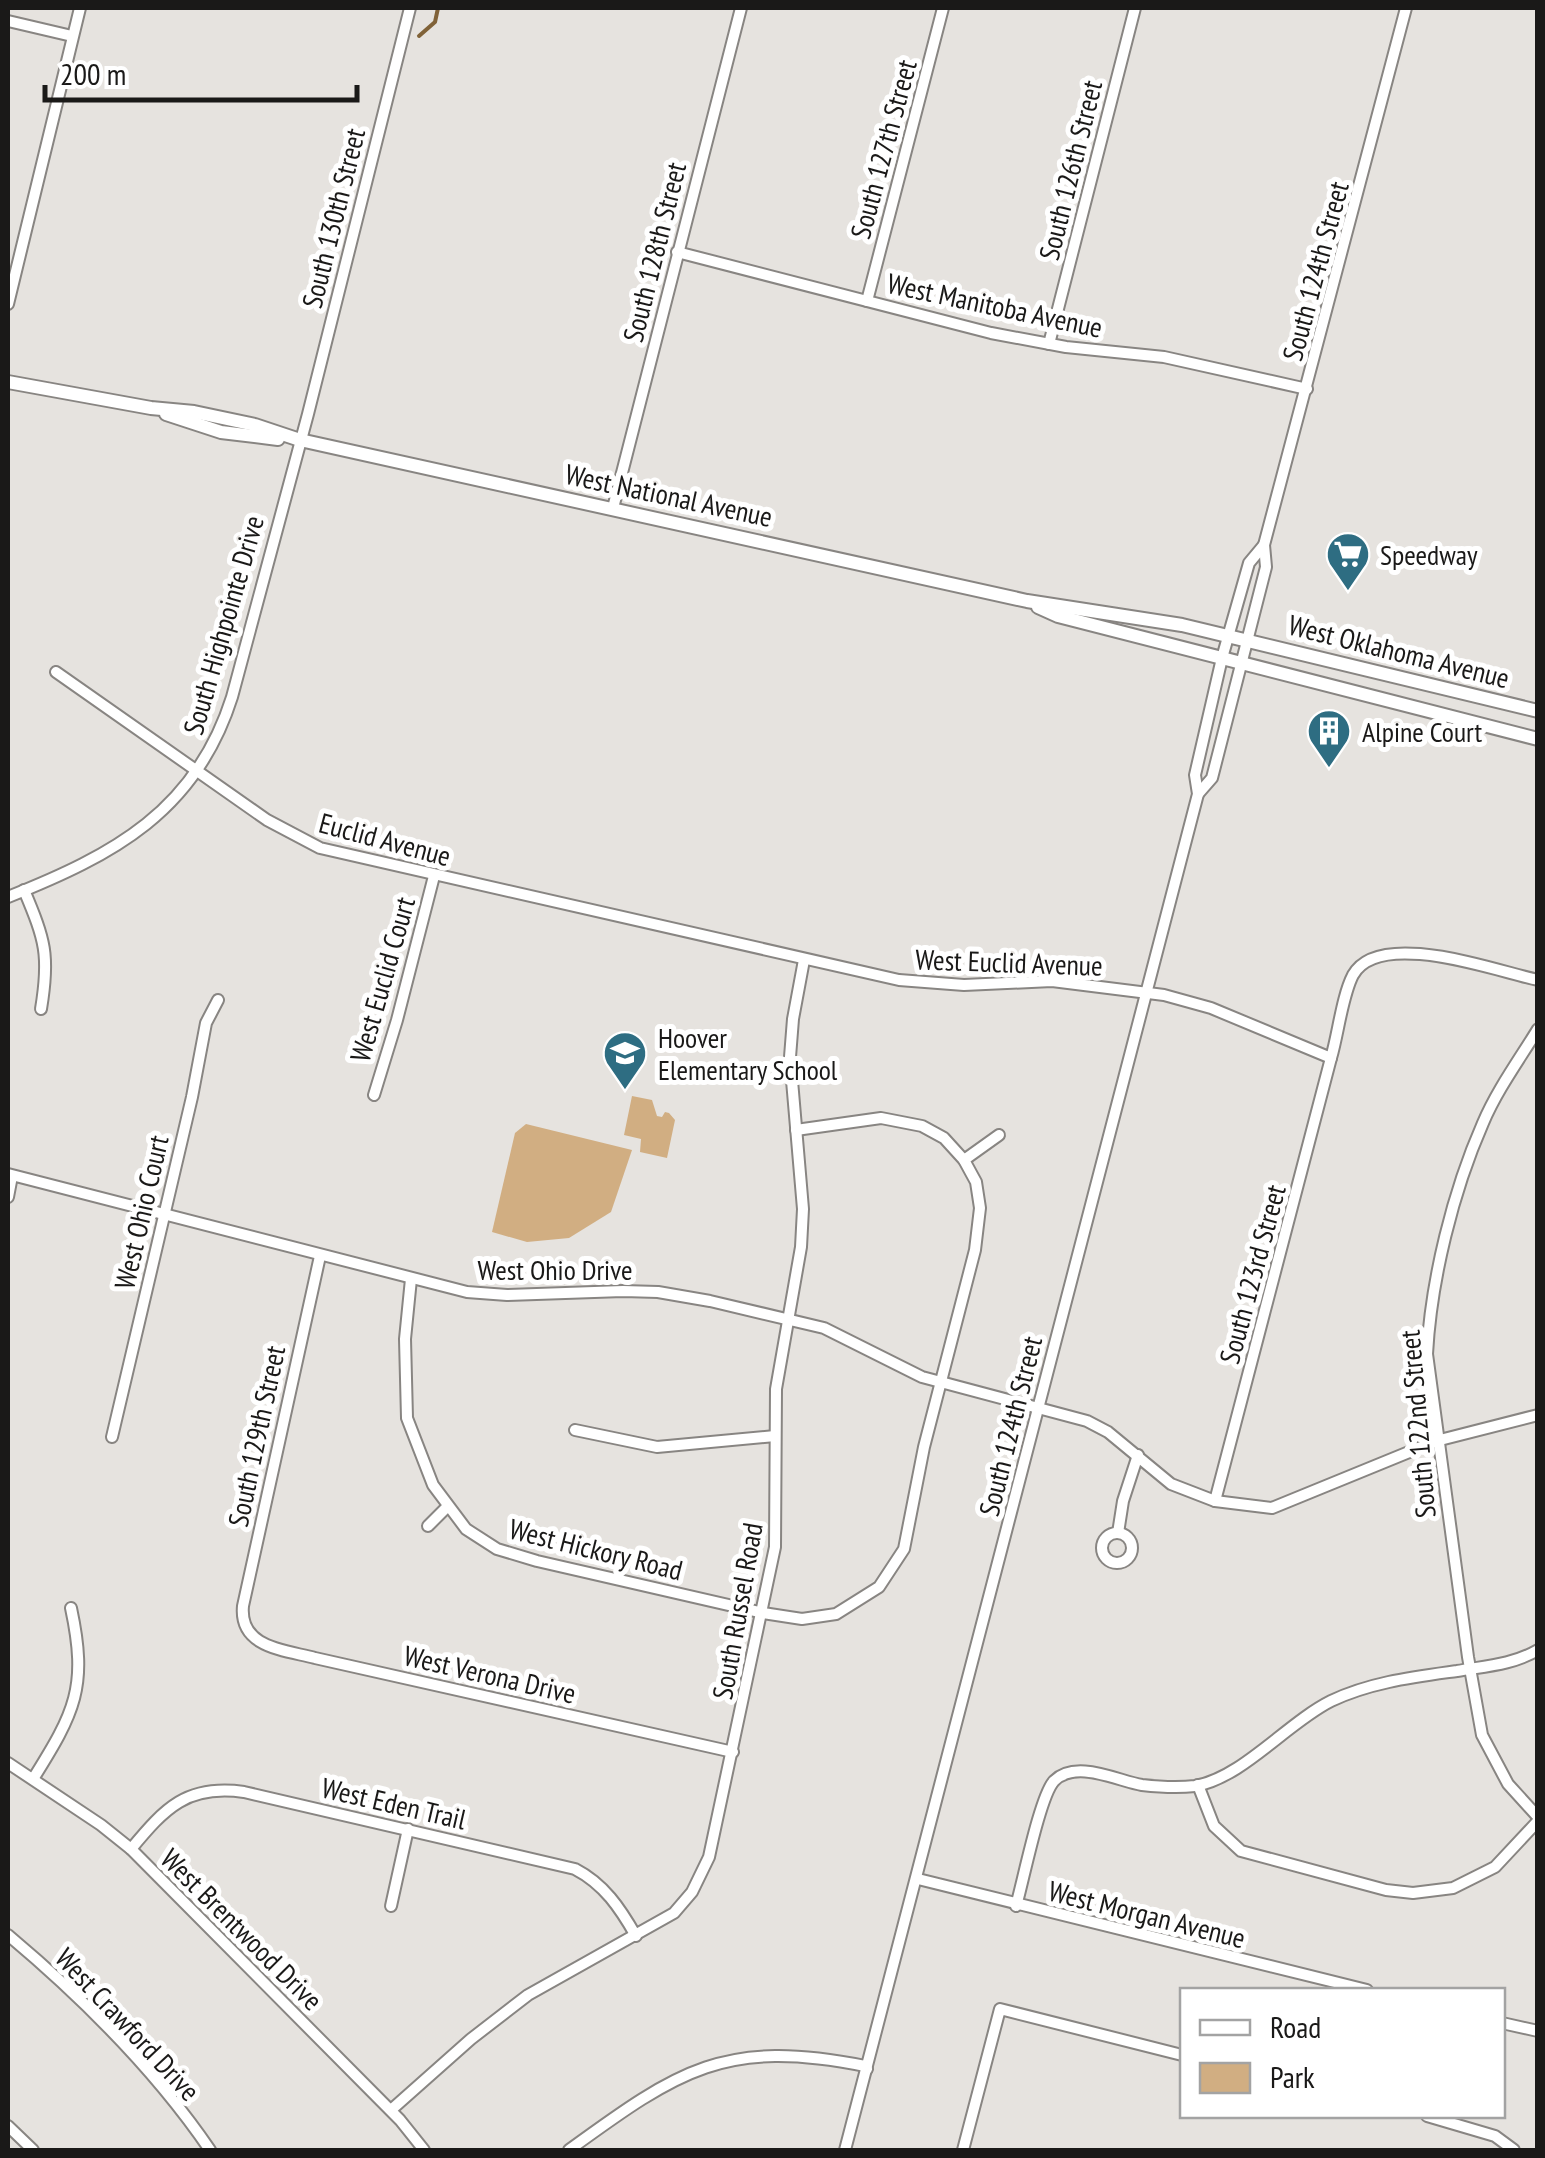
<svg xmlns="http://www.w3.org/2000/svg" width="1545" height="2158" viewBox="0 0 1545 2158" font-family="'PT Sans Narrow',sans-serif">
<rect width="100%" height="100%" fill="#e6e3df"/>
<g fill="#d1ae82">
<path d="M632 1096 652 1100 657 1116 662 1117 665 1112 669 1113 675 1120 667 1158 640 1152 641 1139 624 1135Z"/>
<path d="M526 1124 632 1150 611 1212 569 1238 527 1242 492 1232 515 1133Z"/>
</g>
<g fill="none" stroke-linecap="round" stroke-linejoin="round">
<path stroke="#806238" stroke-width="4" d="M419 36 435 22 438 8"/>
<g stroke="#888582" stroke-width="14">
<g id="minor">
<path d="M8 21 72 36"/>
<path d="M677 252 991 333 1066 347 1164 357 1307 389"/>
<path d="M867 301 943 8"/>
<path d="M8 304 80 8"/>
<path d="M1049 344 1135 8"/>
<path d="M613 508 741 8"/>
<path d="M56 672 267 820 320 848 899 980 964 985 1052 981 1164 995 1211 1008 1331 1058C1338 1035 1342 996 1353 975 1379 928 1496 971 1538 980"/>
<path d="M1198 794 1212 778 1266 567 1264 545 1406 8"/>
<path d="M24 890C45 940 50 955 41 1009"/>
<path d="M8 897C114 855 196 811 232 697L308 414 410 8"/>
<path d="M1538 1029C1519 1060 1497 1090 1483 1123 1453 1191 1431 1280 1427 1354L1468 1657 1482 1735 1508 1784 1538 1817"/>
<path d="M374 1095 397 1020 434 876"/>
<path d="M964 1160 999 1135"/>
<path d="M8 1174 467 1292 507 1295 623 1291 658 1292 710 1301 824 1328 922 1377 1087 1421 1108 1432 1171 1484 1215 1501 1272 1508 1436 1441 1538 1415"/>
<path d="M8 1197 12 1176"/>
<path d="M320 1256 243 1606C239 1648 285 1650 315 1658L733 1752"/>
<path d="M411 1279 405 1339 407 1418 433 1485 466 1529 497 1549 537 1561 763 1613 802 1619 836 1614 879 1587 904 1549 924 1447 975 1250 980 1208 976 1182 964 1160 944 1138 922 1126 881 1118 796 1130"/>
<path d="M575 1430 657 1447 775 1436"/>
<path d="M112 1437 192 1097 206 1023 218 1000"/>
<path d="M1215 1501 1331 1058"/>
<path d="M428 1526 447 1507"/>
<path d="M1118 1533 1123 1501 1138 1455"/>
<circle cx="1117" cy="1548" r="15"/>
<path d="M8 1763 101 1825 131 1849 400 2120 424 2150"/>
<path d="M33 1779C75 1712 88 1687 71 1608"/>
<path d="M1198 1785 1214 1826 1241 1851 1386 1890 1413 1893 1453 1888 1495 1867 1538 1821"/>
<path d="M131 1849C165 1808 187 1784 244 1792L575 1869C604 1884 620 1908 636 1936"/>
<path d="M918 1879 1367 1990"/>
<path d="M391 1906 408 1829"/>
<path d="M1016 1906C1023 1882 1040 1796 1054 1781 1076 1759 1118 1781 1142 1785 1160 1787 1178 1788 1195 1786 1242 1778 1287 1723 1331 1701 1371 1682 1414 1677 1457 1671 1486 1666 1512 1665 1538 1650"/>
<path d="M8 1935C83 1998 154 2068 210 2150"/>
<path d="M1502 2023 1538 2031"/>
<path d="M391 2110 471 2039 528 1995 674 1913 692 1892 709 1857 775 1547 776 1389 801 1247 803 1209 790 1057 793 1019 804 960"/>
<path d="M1427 2116 1495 2136 1514 2150"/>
<path d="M8 2126 33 2150"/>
<path d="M569 2150C679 2070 725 2038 865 2066L867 2069"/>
<path d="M845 2150 1198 794 1195 775 1222 658 1249 563 1264 545"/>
<path d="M963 2150 1000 2009 1182 2055"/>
</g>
</g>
<g stroke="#888582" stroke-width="16">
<g id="major">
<path d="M8 382 151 408 194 412 255 425 300 440 1027 601 1182 625 1538 711"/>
<path d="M166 414 221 432 278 439"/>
<path d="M1038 607 1058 616 1538 739"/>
</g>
</g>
<use href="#minor" stroke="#fff" stroke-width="10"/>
<use href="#major" stroke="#fff" stroke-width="12"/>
</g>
<defs>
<g id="supermarket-pin" transform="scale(2.25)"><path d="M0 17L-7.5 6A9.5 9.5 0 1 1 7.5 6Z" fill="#2e6d82" stroke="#fff"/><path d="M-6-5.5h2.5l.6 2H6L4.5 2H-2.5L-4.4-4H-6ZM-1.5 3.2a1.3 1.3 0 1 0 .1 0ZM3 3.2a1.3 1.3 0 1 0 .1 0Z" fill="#fff"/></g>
<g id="building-pin" transform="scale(2.25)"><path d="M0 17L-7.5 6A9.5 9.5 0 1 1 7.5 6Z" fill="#2e6d82" stroke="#fff"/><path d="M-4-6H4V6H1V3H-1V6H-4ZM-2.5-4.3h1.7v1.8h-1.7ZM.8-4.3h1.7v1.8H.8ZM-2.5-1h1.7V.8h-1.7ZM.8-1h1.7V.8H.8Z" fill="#fff"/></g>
<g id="school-pin" transform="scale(2.25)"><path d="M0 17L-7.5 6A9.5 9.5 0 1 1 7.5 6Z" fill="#2e6d82" stroke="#fff"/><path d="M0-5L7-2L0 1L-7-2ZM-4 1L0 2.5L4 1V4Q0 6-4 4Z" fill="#fff"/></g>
</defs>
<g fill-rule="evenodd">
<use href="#supermarket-pin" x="1348" y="554"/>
<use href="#building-pin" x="1329" y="731"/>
<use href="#school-pin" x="625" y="1053"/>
</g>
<g text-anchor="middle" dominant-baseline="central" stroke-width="10" stroke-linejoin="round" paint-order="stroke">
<g font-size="28" fill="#1a1918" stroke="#fff">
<text transform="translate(883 149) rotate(-75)">South 127th Street</text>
<text transform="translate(1070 170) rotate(-76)">South 126th Street</text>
<text transform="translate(333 218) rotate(-76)">South 130th Street</text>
<text transform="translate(654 252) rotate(-76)">South 128th Street</text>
<text transform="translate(1315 271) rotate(-75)">South 124th Street</text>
<text transform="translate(995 305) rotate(12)">West Manitoba Avenue</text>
<text transform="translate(669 495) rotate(12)">West National Avenue</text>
<text transform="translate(223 625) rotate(-74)">South Highpointe Drive</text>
<text transform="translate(1399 651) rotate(14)">West Oklahoma Avenue</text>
<text transform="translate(385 839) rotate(15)">Euclid Avenue</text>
<text transform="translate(1009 962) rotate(2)">West Euclid Avenue</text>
<text transform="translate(382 979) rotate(-74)">West Euclid Court</text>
<text transform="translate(141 1212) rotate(-77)">West Ohio Court</text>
<text x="555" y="1269">West Ohio Drive</text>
<text transform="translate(1252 1274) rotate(-75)">South 123rd Street</text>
<text transform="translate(1417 1424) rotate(-95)">South 122nd Street</text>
<text transform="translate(1010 1426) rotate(-76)">South 124th Street</text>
<text transform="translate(256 1436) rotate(-78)">South 129th Street</text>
<text transform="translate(596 1549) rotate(14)">West Hickory Road</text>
<text transform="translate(737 1611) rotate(-80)">South Russel Road</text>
<text transform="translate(490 1674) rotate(13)">West Verona Drive</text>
<text transform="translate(394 1803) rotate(13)">West Eden Trail</text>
<text transform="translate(1147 1914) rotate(14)">West Morgan Avenue</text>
<text transform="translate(242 1929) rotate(45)">West Brentwood Drive</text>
<text transform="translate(128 2024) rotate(47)">West Crawford Drive</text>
</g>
<g font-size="28" fill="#1a1918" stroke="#fff" text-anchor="start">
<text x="1380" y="554">Speedway</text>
<text x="1362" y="731">Alpine Court</text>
<text x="658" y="1037">Hoover<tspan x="658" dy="32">Elementary School</tspan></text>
</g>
</g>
<rect width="1545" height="2158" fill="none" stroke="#1a1918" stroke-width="20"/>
<rect x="1180" y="1988" width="325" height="130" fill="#ffffff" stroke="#a3a3a3" stroke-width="2.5"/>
<rect x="1200" y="2020" width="50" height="15" fill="#ffffff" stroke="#a3a3a3" stroke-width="2.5"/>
<text x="1270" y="2038" font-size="30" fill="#1a1918">Road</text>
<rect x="1200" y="2063" width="50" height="30" fill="#d1ae82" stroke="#a3a3a3" stroke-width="2.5"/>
<text x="1270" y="2088" font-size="30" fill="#1a1918">Park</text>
<path d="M45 85v15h312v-15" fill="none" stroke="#1a1918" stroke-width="5"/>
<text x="60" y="85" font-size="30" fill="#1a1918" stroke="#ffffff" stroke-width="8" paint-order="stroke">200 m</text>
</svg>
